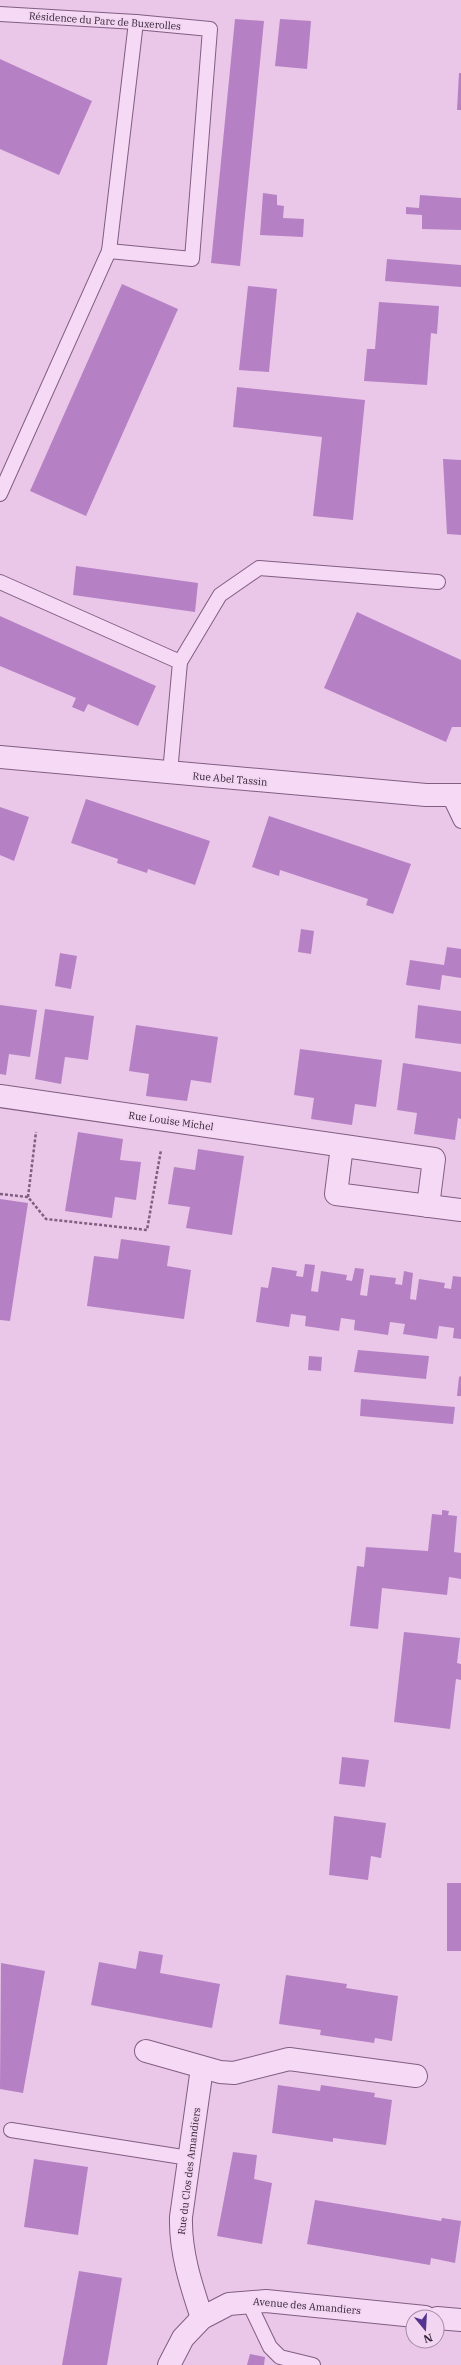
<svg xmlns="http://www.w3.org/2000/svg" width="461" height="2365" viewBox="0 0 461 2365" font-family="'IBM Plex Serif',serif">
<rect width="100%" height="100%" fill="#eac7e8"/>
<g fill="#b680c5">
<path d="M235 19 264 21 240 266 211 263Z"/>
<path d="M280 19 311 21 307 69 275 66Z"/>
<path d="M0 59 92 101 59 175 0 149Z"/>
<path d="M459 73H461V110H457Z"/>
<path d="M263 193 277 195V205L284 206 283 218 304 219 303 237 260 235Z"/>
<path d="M420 195 461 198V230L422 229V215L406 214V207L419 208Z"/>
<path d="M387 259 461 265V287L385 281Z"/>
<path d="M122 284 178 309 86 516 30 491Z"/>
<path d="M248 286 277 289 269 372 239 370Z"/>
<path d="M379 302 439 306 437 334 431 333 427 385 364 381 367 349H375Z"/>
<path d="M237 387 365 400 353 520 313 516 322 437 233 427Z"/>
<path d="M443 459 461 460V535L447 534Z"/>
<path d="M76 566 198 583 195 612 73 595Z"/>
<path d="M357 612 461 660V727H452L446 742 324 688Z"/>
<path d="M0 616 156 686 138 726 88 704 84 712 72 707 76 698 0 666Z"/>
<path d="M86 799 210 841 195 885 148 869 147 873 117 863 118 859 71 843Z"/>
<path d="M0 807 29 817 14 861 0 855Z"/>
<path d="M269 816 411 864 393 914 366 905 368 899 280 870 279 876 252 867Z"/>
<path d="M301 929 314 931 311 954 298 952Z"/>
<path d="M447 947 461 949V978L442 975 440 990 406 985 410 960 444 965Z"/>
<path d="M60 953 77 956 71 989 55 986Z"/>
<path d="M0 1005 37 1010 30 1057 9 1054 6 1075 0 1074Z"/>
<path d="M418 1005 461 1011V1044L415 1038Z"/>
<path d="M45 1009 94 1016 88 1060 65 1057 61 1084 35 1079Z"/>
<path d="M136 1025 218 1037 211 1083 191 1080 187 1101 146 1096 149 1074 129 1071Z"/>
<path d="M300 1049 382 1060 376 1107 355 1104 352 1125 311 1119 314 1098 294 1095Z"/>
<path d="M403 1063 461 1072V1119L458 1118 455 1140 414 1134 417 1113 397 1110Z"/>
<path d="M78 1132 123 1139 120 1160 141 1162 136 1200 115 1197 112 1218 65 1211Z"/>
<path d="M198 1149 244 1156 232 1235 186 1228 190 1207 168 1204 174 1167 195 1170Z"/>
<path d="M0 1199 28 1203 10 1321 0 1320Z"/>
<path d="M121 1239 170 1246 167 1266 191 1270 184 1319 87 1306 94 1256 118 1259Z"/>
<path d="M305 1264 315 1265 311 1291 318 1292 321 1271 347 1275 346 1280 352 1281 355 1268 364 1269 360 1295 367 1296 370 1275 396 1278 395 1284 402 1285 404 1271 413 1273 410 1299 416 1300 419 1279 445 1283 444 1288 451 1289 453 1276 461 1277V1339L453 1338 454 1328 439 1326 437 1339 403 1334 405 1324 390 1322 388 1335 354 1330 355 1320 341 1318 339 1331 305 1326 306 1316 291 1314 289 1327 256 1322 261 1287 268 1288 272 1267 297 1271 296 1276 303 1277Z"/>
<path d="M358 1350 429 1356 426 1379 354 1372Z"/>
<path d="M309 1356 322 1357 321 1371 308 1370Z"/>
<path d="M461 1376V1396H457L459 1377Z"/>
<path d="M361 1399 455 1407 453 1424 360 1416Z"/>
<path d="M442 1510 449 1511 448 1515 457 1516 454 1552 461 1553V1579L449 1577 447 1595 382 1588 378 1629 350 1626 357 1566 364 1567 366 1547 428 1551 432 1514 442 1515Z"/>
<path d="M404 1632 460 1638 457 1663 461 1664V1680L456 1679 450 1729 394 1722Z"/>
<path d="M342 1757 369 1760 365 1787 339 1784Z"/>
<path d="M334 1816 386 1823 381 1858 371 1856 368 1880 329 1875Z"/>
<rect x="447" y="1883" width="14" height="68"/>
<path d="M139 1951 163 1955 160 1973 220 1984 212 2028 91 2005 99 1962 136 1969Z"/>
<path d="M1 1963 45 1971 23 2093 0 2089Z"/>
<path d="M286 1975 347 1984 346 1988 398 1996 392 2041 375 2038 374 2043 320 2035 321 2030 279 2024Z"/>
<path d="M278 2085 320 2091 321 2085 375 2093 374 2097 392 2100 386 2145 333 2138V2142L272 2133Z"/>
<path d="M233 2152 257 2155 254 2179 272 2183 262 2244 217 2236Z"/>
<path d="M34 2159 88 2167 78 2235 24 2227Z"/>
<path d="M315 2200 441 2221 442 2218 461 2221 455 2263 431 2258 430 2265 307 2244Z"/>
<path d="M79 2271 122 2278 107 2365H62Z"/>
<path d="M250 2354 265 2357 264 2365H247Z"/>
</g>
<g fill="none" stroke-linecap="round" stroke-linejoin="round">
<g stroke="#805e84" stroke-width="16">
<g id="lane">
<path d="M0 14 136 22 210 29 192 259 109 251"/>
<path d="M0 494 109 251 136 22"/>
<path d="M0 582 180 662 170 773"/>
<path d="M180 662 220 595 259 568 438 582"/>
<path d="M449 796 461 821"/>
<path d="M11 2130 189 2158"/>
<path d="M248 2301 270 2347 280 2357 313 2365"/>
</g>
</g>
<g stroke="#805e84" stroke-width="24">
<g id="street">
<path d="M0 757 426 795H461"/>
<path d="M0 1096 434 1159 428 1206"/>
<path d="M342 1146 336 1194 461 1210"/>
<path d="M146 2051 220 2072 234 2073 289 2059 416 2076"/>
<path d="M202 2068 181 2217C180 2252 191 2285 202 2318"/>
<path d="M437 2318 461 2320"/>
<path d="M169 2365 183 2338 202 2318 229 2304 266 2301 425 2317"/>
</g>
</g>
<g stroke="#805e84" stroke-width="2.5" stroke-dasharray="3 2" stroke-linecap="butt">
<path d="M0 1194 28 1197 46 1219 147 1230 161 1150"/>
<path d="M28 1197 36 1132"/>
</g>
<use href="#lane" stroke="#f6d9f4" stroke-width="14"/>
<use href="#street" stroke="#f6d9f4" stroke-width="22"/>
</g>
<g text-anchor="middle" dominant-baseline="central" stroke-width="3.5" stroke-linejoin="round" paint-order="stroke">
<g font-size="10" fill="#332036" stroke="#f2d5f0">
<text transform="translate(105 21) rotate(4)">Résidence du Parc de Buxerolles</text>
<text transform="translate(230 779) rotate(5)">Rue Abel Tassin</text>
<text transform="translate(171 1121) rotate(8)">Rue Louise Michel</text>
<text transform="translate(189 2171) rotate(-83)">Rue du Clos des Amandiers</text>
<text transform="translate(307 2306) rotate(5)">Avenue des Amandiers</text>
</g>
</g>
<g transform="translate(425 2329) rotate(162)"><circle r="19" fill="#f2d5f0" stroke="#a68da6"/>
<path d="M0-3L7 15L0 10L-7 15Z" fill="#54338e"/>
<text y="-6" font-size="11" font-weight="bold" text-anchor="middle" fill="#332036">N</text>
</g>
</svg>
